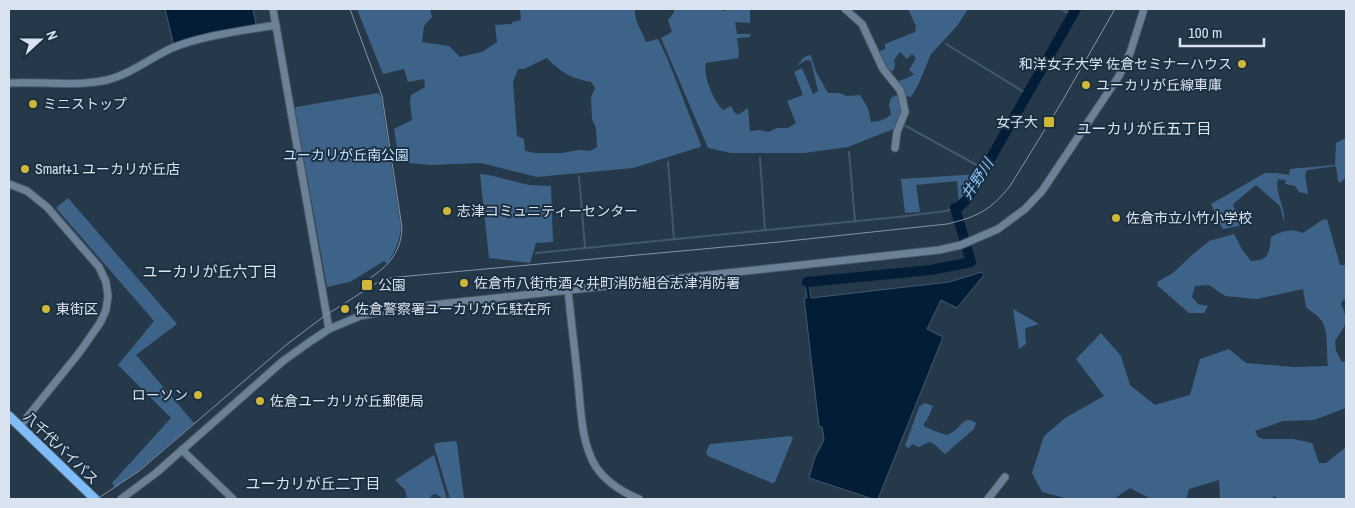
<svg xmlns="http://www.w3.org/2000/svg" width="1355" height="508" viewBox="0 0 1355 508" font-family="'Archivo Narrow','Noto Sans JP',sans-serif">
<rect width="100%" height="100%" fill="#26394b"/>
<g fill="#3e6388" fill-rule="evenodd">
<path d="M357 9H430L432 17 424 26 422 42 449 46 460 57 482 52 497 42 495 25 512 24V22L521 20 520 9H635C634 21 642 31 646 42L658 39 668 60 701 145 700 147 633 168 537 177 481 163 431 165 399 162 394 129 412 120 410 100 411 95 425 87 424 79 408 82 404 69 383 74ZM547 58C562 73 570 78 591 82L595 88 591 98 592 119 596 128 597 147 590 151 579 150 562 153H535L525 151 524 139 517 136 513 82 518 69H524Z"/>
<path d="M674 9H720L723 11 731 9H750V23L735 22 737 34H750V37L737 38 739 53 738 58 706 63C703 77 713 100 723 110L731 106 734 112 738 115 748 108 750 131 759 130 768 132 777 128H788L796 123 787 101 803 95 794 72 802 68 813 94 818 91 811 61 806 60 797 66 803 58 809 55 811 56 816 72 828 93H839L847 96 860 95 868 108 871 122C878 121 885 121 891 114L889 105 891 98 896 95 900 97 901 109 896 128 848 147 804 153H731L708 148 661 38 672 32 668 20 674 12Z"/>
<path d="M908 9H968L957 26 931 54 918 85 911 97 905 96 898 82C903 78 909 79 914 74L909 70 916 58 912 54 907 59 900 52 894 60 895 65 894 70 889 72 885 67 878 52 885 49V44L915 32 916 26Z"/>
<path d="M378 93 381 96 401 228C399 242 395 252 387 264L384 261 350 282 327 287 295 110 296 107Z"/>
<path d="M1346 138V177L1340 183 1338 181 1336 166 1307 170 1305 175 1308 194 1299 192 1295 186 1285 184 1286 180 1278 179C1274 193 1286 207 1284 222L1280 206 1256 185 1233 204 1234 208 1241 212 1244 225 1223 229 1221 226 1211 204 1265 173H1277L1289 175 1290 169 1335 165 1336 143Z"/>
<path d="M480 174 489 175 529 185 551 186 553 242 536 243 530 263 489 258Z"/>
<path d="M980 174 967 196 959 204 957 181 916 185 920 212 905 213 901 179Z"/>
<path d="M68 198 177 324 136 355 194 423 138 471 115 487 112 483 171 418 118 365 154 321 56 208Z"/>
<path d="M1327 219 1340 265H1346V299L1343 300 1341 304C1350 324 1345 324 1335 341L1336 351 1342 362 1346 361V408L1314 420 1283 421 1255 431 1258 437 1263 439H1293L1312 443 1319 463H1326L1346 447V499H1278L1275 496 1270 499H1220L1219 480 1189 489 1186 499H1151L1130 488 1114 499H1069L1042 492 1032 473 1044 436 1065 418 1104 396 1076 359 1101 333 1121 356 1130 385 1155 405 1190 395 1200 359 1229 349 1246 363 1294 367 1328 366C1326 354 1329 330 1321 320 1318 315 1310 311 1306 307L1303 289 1257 299 1225 296 1209 285 1195 286 1192 297 1198 304 1208 306 1204 313H1189L1158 286 1157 282 1173 273 1192 255 1209 241 1234 234 1243 251 1251 261C1270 260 1269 253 1271 237 1281 231 1293 228 1303 233L1322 220Z"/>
<path d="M1013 309 1039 324 1026 328 1025 331 1026 344 1019 349Z"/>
<path d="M925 403 933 406 927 420 924 423V426C929 429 942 434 947 435 951 433 955 431 958 428 964 421 967 417 976 423L974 429 945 454 934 444 929 442 919 447 912 444 909 448 905 446 919 407Z"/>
<path d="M791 436 793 438 775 482 772 483 708 456 706 453 709 445 711 444Z"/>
<path d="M455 441 457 443 464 499H450L434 446 436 443Z"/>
<path d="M434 455 447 499H443L436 494 432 495 429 499H407L405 490 395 480Z"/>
</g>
<g fill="#021d35" stroke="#42596d">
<path d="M165 9H253L256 25 174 46Z"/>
<path d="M982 272 984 275 957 308 941 300 927 329 943 337 878 499H873L809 478 815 457 824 440 822 427 819 426 804 298H807L805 285 809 284 811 298 949 282Z"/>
</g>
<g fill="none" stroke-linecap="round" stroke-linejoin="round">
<g stroke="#42596d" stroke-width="2">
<path d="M1061 9 1072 15"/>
<path d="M946 44 1027 94"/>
<path d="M904 125 984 169"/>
<path d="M849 152 855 221"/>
<path d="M760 158 765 230"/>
<path d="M668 162 674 239"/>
<path d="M579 177 585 247"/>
<path d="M536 253 898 217 946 211 955 208"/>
</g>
<path stroke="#021d35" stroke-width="10" d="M807 282 931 270 971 262 955 208 960 206 968 198 1076 9"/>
<g stroke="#475766" stroke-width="9">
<g id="secondary">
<path d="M273 9 329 329"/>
<path d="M845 9 862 24 883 69 900 90 902 96 905 112 897 132 895 148"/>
<path d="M9 83C41 81 76 87 107 80 131 74 150 58 172 48 204 35 242 31 276 25"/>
<path d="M9 184 27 191 47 207 99 267 106 282 108 296 106 310 100 323 79 353 20 426"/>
<path d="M568 290C571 321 575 351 578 382 581 410 581 443 596 467 607 483 622 492 639 499"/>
<path d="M182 450 233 499"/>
<path d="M121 499 156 473 283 361 311 341 329 329 360 316 395 309 939 250 961 245 998 229 1025 209 1042 191 1119 76 1130 53 1144 9"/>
<path d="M988 499 1005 477"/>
</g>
</g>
<g stroke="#475766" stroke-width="11">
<path id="highway" d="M9 416 95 499"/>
</g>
<use href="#secondary" stroke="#6c8196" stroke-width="7"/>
<use href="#highway" stroke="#7fbcf8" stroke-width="9"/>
<g stroke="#8694a3" stroke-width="1">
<path d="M350 9 382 96 402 228C401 255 385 269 364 282"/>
<path d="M97 499 139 471 286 345 323 317 378 282 389 278 409 276 779 242 947 224C977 217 991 210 1010 186L1060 105 1115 9"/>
</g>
</g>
<g fill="#cfb837" stroke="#1c2f41" stroke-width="2">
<circle cx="1242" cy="64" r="5"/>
<circle cx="1086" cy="85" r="5"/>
<circle cx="33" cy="104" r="5"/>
<rect x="1043" y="116" width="12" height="12" rx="2.5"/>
<circle cx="25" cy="169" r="5"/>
<circle cx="447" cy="211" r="5"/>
<circle cx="1116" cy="218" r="5"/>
<circle cx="464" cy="283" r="5"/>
<rect x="361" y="279" width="12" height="12" rx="2.5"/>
<circle cx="46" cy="309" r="5"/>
<circle cx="345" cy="309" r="5"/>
<circle cx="198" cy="395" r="5"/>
<circle cx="260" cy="401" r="5"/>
</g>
<g text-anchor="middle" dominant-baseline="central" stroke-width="4" stroke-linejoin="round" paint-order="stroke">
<g font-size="14" fill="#d9e4f0" stroke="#1c2f41" text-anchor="start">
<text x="1232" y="64" text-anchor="end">和洋女子大学 佐倉セミナーハウス</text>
<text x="1096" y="85">ユーカリが丘線車庫</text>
<text x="43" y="104">ミニストップ</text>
<text x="1038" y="122" text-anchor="end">女子大</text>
<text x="35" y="169">Smart+1 ユーカリが丘店</text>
<text x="457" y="211">志津コミュニティーセンター</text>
<text x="1126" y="218">佐倉市立小竹小学校</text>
<text x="474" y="283">佐倉市八街市酒々井町消防組合志津消防署</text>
<text x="378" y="285">公園</text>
<text x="56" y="309">東街区</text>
<text x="355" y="309">佐倉警察署ユーカリが丘駐在所</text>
<text x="188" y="395" text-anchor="end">ローソン</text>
<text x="270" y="401">佐倉ユーカリが丘郵便局</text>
</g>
<g font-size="14" fill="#c5e2ff" stroke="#1c2f41">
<text x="346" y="155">ユーカリが丘南公園</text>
</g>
<g font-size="14" fill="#d9e4f0" stroke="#1c2f41">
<text transform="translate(61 448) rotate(44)">八千代バイパス</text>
</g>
<g font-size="15" fill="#d9e4f0" stroke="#1c2f41">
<text x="1144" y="128">ユーカリが丘五丁目</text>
<text x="210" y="271">ユーカリが丘六丁目</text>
<text x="313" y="483">ユーカリが丘二丁目</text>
</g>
<g font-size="15" font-style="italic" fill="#8ac3fc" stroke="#1c2f41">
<text transform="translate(977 179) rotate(-57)">井野川</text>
</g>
</g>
<rect width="1355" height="508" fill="none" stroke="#d9e4f0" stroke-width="20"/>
<g transform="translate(40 40) rotate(69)" stroke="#1c2f41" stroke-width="4" paint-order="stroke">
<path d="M0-4L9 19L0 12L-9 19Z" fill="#d9e4f0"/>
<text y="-8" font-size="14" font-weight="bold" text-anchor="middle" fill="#d9e4f0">N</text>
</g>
<path d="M1180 38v8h84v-8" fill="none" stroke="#d9e4f0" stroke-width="2.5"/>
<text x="1188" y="38" font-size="15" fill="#d9e4f0" stroke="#1c2f41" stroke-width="4" paint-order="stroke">100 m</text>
</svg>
